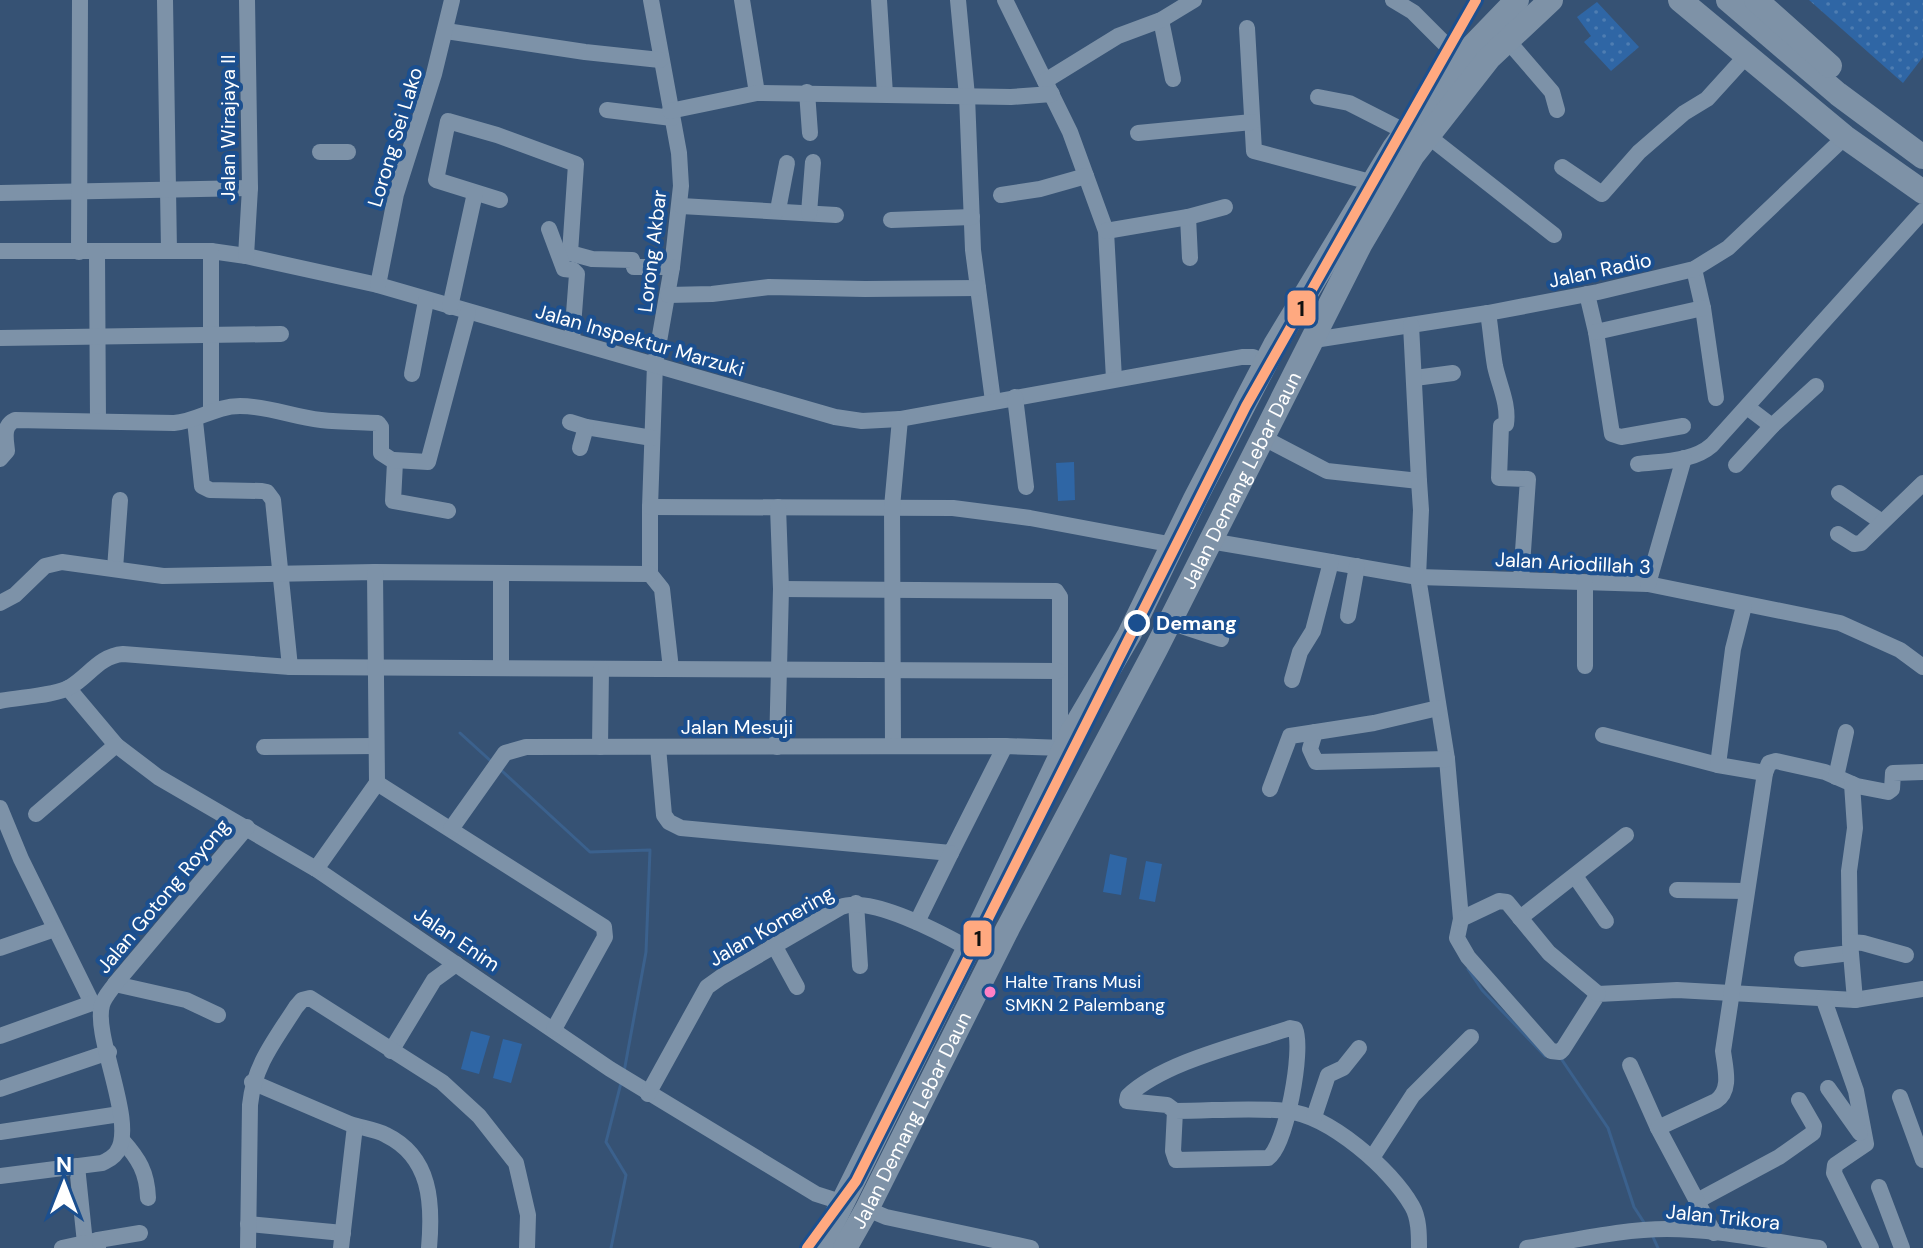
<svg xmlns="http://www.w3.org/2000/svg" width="1923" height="1248" viewBox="0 0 1923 1248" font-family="'DM Sans',sans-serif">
<defs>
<pattern id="grass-dots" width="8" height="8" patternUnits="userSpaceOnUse" patternTransform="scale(2)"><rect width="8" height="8" fill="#2f66a5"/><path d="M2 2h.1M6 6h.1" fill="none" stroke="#4e7db2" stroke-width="1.8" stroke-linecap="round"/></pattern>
</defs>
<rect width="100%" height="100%" fill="#365274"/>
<g fill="url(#grass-dots)">
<path d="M1809 0H1923V57L1903 83Z"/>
<path d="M1597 2 1639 47 1611 71 1584 42 1591 36 1577 17Z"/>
</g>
<g fill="#2f66a5">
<path d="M1074 462 1075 500 1058 501 1056 463Z"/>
<path d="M1110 854 1127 858 1121 895 1103 892Z"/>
<path d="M1146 861 1162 864 1155 902 1139 899Z"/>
<path d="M471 1031 490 1036 479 1074 461 1069Z"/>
<path d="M503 1039 522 1044 511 1083 493 1078Z"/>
</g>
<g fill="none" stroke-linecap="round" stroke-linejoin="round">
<g stroke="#3b618d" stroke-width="3">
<path d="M460 733 493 763"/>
<path d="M502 771 590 852 650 850 646 952 624 1072"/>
<path d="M1468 969 1482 990 1545 1056"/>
<path d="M1560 1057 1608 1128 1634 1207 1645 1224"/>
<path d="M1653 1237 1658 1248"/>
<path d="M611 1248 626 1175 606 1142 621 1083"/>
</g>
<g stroke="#7d92a8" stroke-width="16">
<path d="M165 0 169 251"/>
<path d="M651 0 679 153 681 186 672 267 655 364 650 507V574L662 589 671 669"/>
<path d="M742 0 757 93"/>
<path d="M879 0 885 94"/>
<path d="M958 0 967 96 973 250 993 401"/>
<path d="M1005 0 1070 132 1106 231 1114 379"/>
<path d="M1393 0 1413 12 1460 59"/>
<path d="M1161 20 1173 79"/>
<path d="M1247 28 1254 151 1374 183"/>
<path d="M446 31 585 52 660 60"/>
<path d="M1508 41 1552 92 1557 110"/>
<path d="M1045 81 1118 36 1161 20 1194 0"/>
<path d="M807 92 810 133"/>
<path d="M1318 97 1349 103 1406 132"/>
<path d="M607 110 672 118"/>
<path d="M670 111 757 93 1011 97 1052 94"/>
<path d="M1138 133 1252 122"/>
<path d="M1428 136 1554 235"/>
<path d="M320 152H348"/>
<path d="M1562 167 1602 194 1639 152 1684 113 1707 99 1747 55"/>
<path d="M0 193 250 188"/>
<path d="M1001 195 1040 189 1086 176"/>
<path d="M500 200 436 180 448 121 497 135 576 164 570 253 592 259 632 260 634 267H672"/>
<path d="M681 206 836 215"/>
<path d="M778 210 787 163"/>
<path d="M809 213 813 162"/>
<path d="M1188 217 1190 258"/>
<path d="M891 220 972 217"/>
<path d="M549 229 564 269 573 270 577 274 572 340"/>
<path d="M1106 231 1188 217 1225 207"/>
<path d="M0 251H211L246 256 378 285 835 417 862 421 900 419 1242 357H1253L1266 363"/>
<path d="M211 251V410"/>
<path d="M79 252 80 0"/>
<path d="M97 253 98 420"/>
<path d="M246 256 250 188 247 0"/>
<path d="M1694 269 1703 308 1716 398"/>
<path d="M378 285 396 194 434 74 452 0"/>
<path d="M1587 294 1596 332 1612 434 1621 437 1683 426"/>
<path d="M668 295 712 294 769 287 865 289 978 288"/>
<path d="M450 307 475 193"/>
<path d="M1488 313C1491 331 1492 349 1495 366 1499 385 1509 404 1506 424L1501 426 1499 478 1528 479 1521 580"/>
<path d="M1596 332 1703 308"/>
<path d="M0 338 281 334"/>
<path d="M1314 340 1488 313 1598 292 1694 269 1728 248 1845 137"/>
<path d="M412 374 426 301"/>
<path d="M1415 378 1453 373"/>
<path d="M1015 397 1026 487"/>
<path d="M1747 407 1772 426"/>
<path d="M195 421 202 486 210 490 262 491 267 492 273 500 290 667"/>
<path d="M570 422 586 427 652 438"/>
<path d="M1262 437 1327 471 1419 481 1411 325"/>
<path d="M580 448 586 427"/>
<path d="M0 459 7 451C6 439 2 426 15 420L174 423C198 421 215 406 240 406 268 406 293 417 321 420 340 422 359 422 378 423L381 427V453L395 462 393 501 448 511"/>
<path d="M394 460 428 462 468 312"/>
<path d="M1638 464C1663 461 1693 462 1712 445L1923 211"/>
<path d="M1736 465 1772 426 1816 386"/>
<path d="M1419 481 1421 510 1418 577 1447 759 1461 919 1457 938 1468 957 1551 1051 1560 1052 1563 1049 1598 994 1677 990 1855 1000 1923 989"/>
<path d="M1839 493 1882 522"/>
<path d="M650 507 953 508 1030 518 1174 545"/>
<path d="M1838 534 1854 544 1861 543 1923 483"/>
<path d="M1210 541 1418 577 1648 584 1840 623 1900 650 1923 667"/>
<path d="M115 569 120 500"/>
<path d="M501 573V668"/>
<path d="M1585 583V666"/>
<path d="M1648 584 1684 458"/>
<path d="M781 589 1056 591 1060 597V748"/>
<path d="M0 603 15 595 45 566 62 562 163 576 375 572 650 574"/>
<path d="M1348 616 1357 566"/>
<path d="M1169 622 1221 639"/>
<path d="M1292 680 1300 652 1313 631 1331 562"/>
<path d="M68 688 116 745 158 777 316 869 610 1069 816 1194 841 1202"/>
<path d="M0 701C18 697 55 696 70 687 89 676 99 656 123 654L290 667 1058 671"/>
<path d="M1315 732 1310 749 1316 762 1447 759"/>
<path d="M1603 735 1718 765"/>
<path d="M893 746 892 507 900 419"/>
<path d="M264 747 376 746"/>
<path d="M600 747 601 669"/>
<path d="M658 747 664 815 669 822 681 828 951 853 1005 746"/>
<path d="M777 747 781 589 778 507"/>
<path d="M1765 773 1769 763 1776 761 1825 772 1857 786 1888 792 1892 789 1893 773 1923 772"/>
<path d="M1836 777 1846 732"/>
<path d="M377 783 604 927 605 937 554 1029"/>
<path d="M1270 789 1290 736 1374 723 1438 708"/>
<path d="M0 808 21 859 92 1003"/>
<path d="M36 814 116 745"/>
<path d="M451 829 505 753 526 747 1005 746 1064 748"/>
<path d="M316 869 377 783 375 572"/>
<path d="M1575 876 1606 921"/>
<path d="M1677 890 1746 891"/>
<path d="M856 903 860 966"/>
<path d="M1520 918 1626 835"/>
<path d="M1461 919 1499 901 1507 902 1549 953 1598 994"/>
<path d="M917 922 951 853"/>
<path d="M1850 942 1849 871 1855 828 1852 784"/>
<path d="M774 945 797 987"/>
<path d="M0 948 55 929"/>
<path d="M1802 959 1850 953"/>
<path d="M115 984 186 1000 218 1015"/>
<path d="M1824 1000 1856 1091 1866 1144 1835 1165 1834 1173 1871 1248"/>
<path d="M1855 1000 1850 942 1863 943 1906 955"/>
<path d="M0 1036 92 1003 100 1005"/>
<path d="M391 1051 434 980 456 964"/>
<path d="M1630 1065 1658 1128"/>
<path d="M252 1082C285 1096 317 1110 350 1124 361 1128 375 1129 386 1135 431 1157 433 1203 429 1248"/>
<path d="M1828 1088 1860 1133"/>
<path d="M0 1089 109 1052"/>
<path d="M648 1094 707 987 721 977 841 907C870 895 941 933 968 948"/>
<path d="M1900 1097 1923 1160"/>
<path d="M1175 1111 1173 1151 1176 1160 1268 1158C1286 1146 1304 1049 1295 1029L1290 1028C1243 1044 1163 1062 1128 1096L1127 1101 1167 1105 1175 1111C1212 1111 1251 1107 1287 1111 1330 1116 1391 1169 1412 1206 1419 1218 1419 1234 1419 1248"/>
<path d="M1314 1117 1328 1075 1343 1068 1359 1048"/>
<path d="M0 1132 120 1114"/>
<path d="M122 1140C139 1159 147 1172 148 1198"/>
<path d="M1372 1158 1413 1095 1471 1037"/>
<path d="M77 1166 85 1243 98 1240V1248"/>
<path d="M0 1176 102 1163C108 1160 114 1157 117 1152 137 1124 93 1037 102 1005 104 997 111 990 115 984L247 827"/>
<path d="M1879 1187 1902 1248"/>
<path d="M1697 1201 1779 1157 1813 1133 1814 1126 1799 1100"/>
<path d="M867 1209 886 1217 1031 1248"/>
<path d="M248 1224 343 1233"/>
<path d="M1714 1233 1658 1128 1716 1101C1732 1090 1725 1068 1723 1051L1765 773 1718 765 1733 649 1744 606"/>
<path d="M98 1240 140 1233"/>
<path d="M62 1248 85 1243"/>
<path d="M248 1248 250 1105C254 1065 275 1040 296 1007L302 1000 310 998 442 1082 479 1116 516 1163 528 1215 527 1248"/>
<path d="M341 1248 355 1126"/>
<path d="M1527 1248C1573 1241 1620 1229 1667 1229 1718 1229 1769 1241 1819 1248"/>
</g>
<g stroke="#7e92a7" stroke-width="24">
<path d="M1680 0 1845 137 1923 192"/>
<path d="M1728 0 1838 94 1923 157"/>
<path d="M1756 0 1830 66"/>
<path d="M820 1248 985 915 1072 732 1129 635 1195 499 1275 345 1394 148 1460 59 1517 0"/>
<path id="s1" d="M845 1248 867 1209 1008 928 1156 649 1360 245 1413 155 1489 58 1551 0"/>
</g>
<g stroke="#1b4f8f" stroke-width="16">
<path id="rail-1" d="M807 1248 856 1181 1246 406 1476 0"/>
</g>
<use href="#rail-1" stroke="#ffa980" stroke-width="10"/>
</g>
<circle fill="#1b4f8f" stroke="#fff" stroke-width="4" cx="1137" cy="623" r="11"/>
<circle fill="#ff80c5" stroke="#1b4f8f" stroke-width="3" cx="990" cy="992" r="7"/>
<g text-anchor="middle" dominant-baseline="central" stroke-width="8" stroke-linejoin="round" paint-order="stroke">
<g font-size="18" fill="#fff" stroke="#1b4f8f" text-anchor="start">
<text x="1005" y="982">Halte Trans Musi<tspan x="1005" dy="23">SMKN 2 Palembang</tspan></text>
</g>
<g font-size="20" fill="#fff" stroke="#1b4f8f">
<text transform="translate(228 128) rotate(-90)">Jalan Wirajaya II</text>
<text transform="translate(395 137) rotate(-73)">Lorong Sei Lako</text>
<text transform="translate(652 251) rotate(-83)">Lorong Akbar</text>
<text transform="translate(1600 270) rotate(-12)">Jalan Radio</text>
<text transform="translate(640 340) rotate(16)">Jalan Inspektur Marzuki</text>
<text stroke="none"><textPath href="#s1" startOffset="864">Jalan Demang Lebar Daun</textPath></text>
<text transform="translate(1573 563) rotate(3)">Jalan Ariodillah 3</text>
<text x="737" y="727">Jalan Mesuji</text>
<text transform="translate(163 896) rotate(-50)">Jalan Gotong Royong</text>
<text transform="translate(771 926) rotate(-30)">Jalan Komering</text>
<text transform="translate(457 939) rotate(34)">Jalan Enim</text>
<text stroke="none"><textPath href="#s1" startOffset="144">Jalan Demang Lebar Daun</textPath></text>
<text transform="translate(1723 1217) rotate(6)">Jalan Trikora</text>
</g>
<g font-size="20" font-weight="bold" fill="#fff" stroke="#1b4f8f" text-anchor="start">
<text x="1156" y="623">Demang</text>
</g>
</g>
<g stroke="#1b4f8f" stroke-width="3">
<rect x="1286" y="289" width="31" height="38" rx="8" fill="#ffa980"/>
<rect x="962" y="919" width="31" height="39" rx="8" fill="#ffa980"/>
</g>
<g font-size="22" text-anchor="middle" font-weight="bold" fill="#111">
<text x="1301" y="316">1</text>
<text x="978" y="946">1</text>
</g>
<g transform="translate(64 1184)" stroke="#1b4f8f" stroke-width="6" paint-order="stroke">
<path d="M0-6L14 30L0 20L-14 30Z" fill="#ffffff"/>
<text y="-12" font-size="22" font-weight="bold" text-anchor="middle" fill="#ffffff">N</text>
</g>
</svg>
